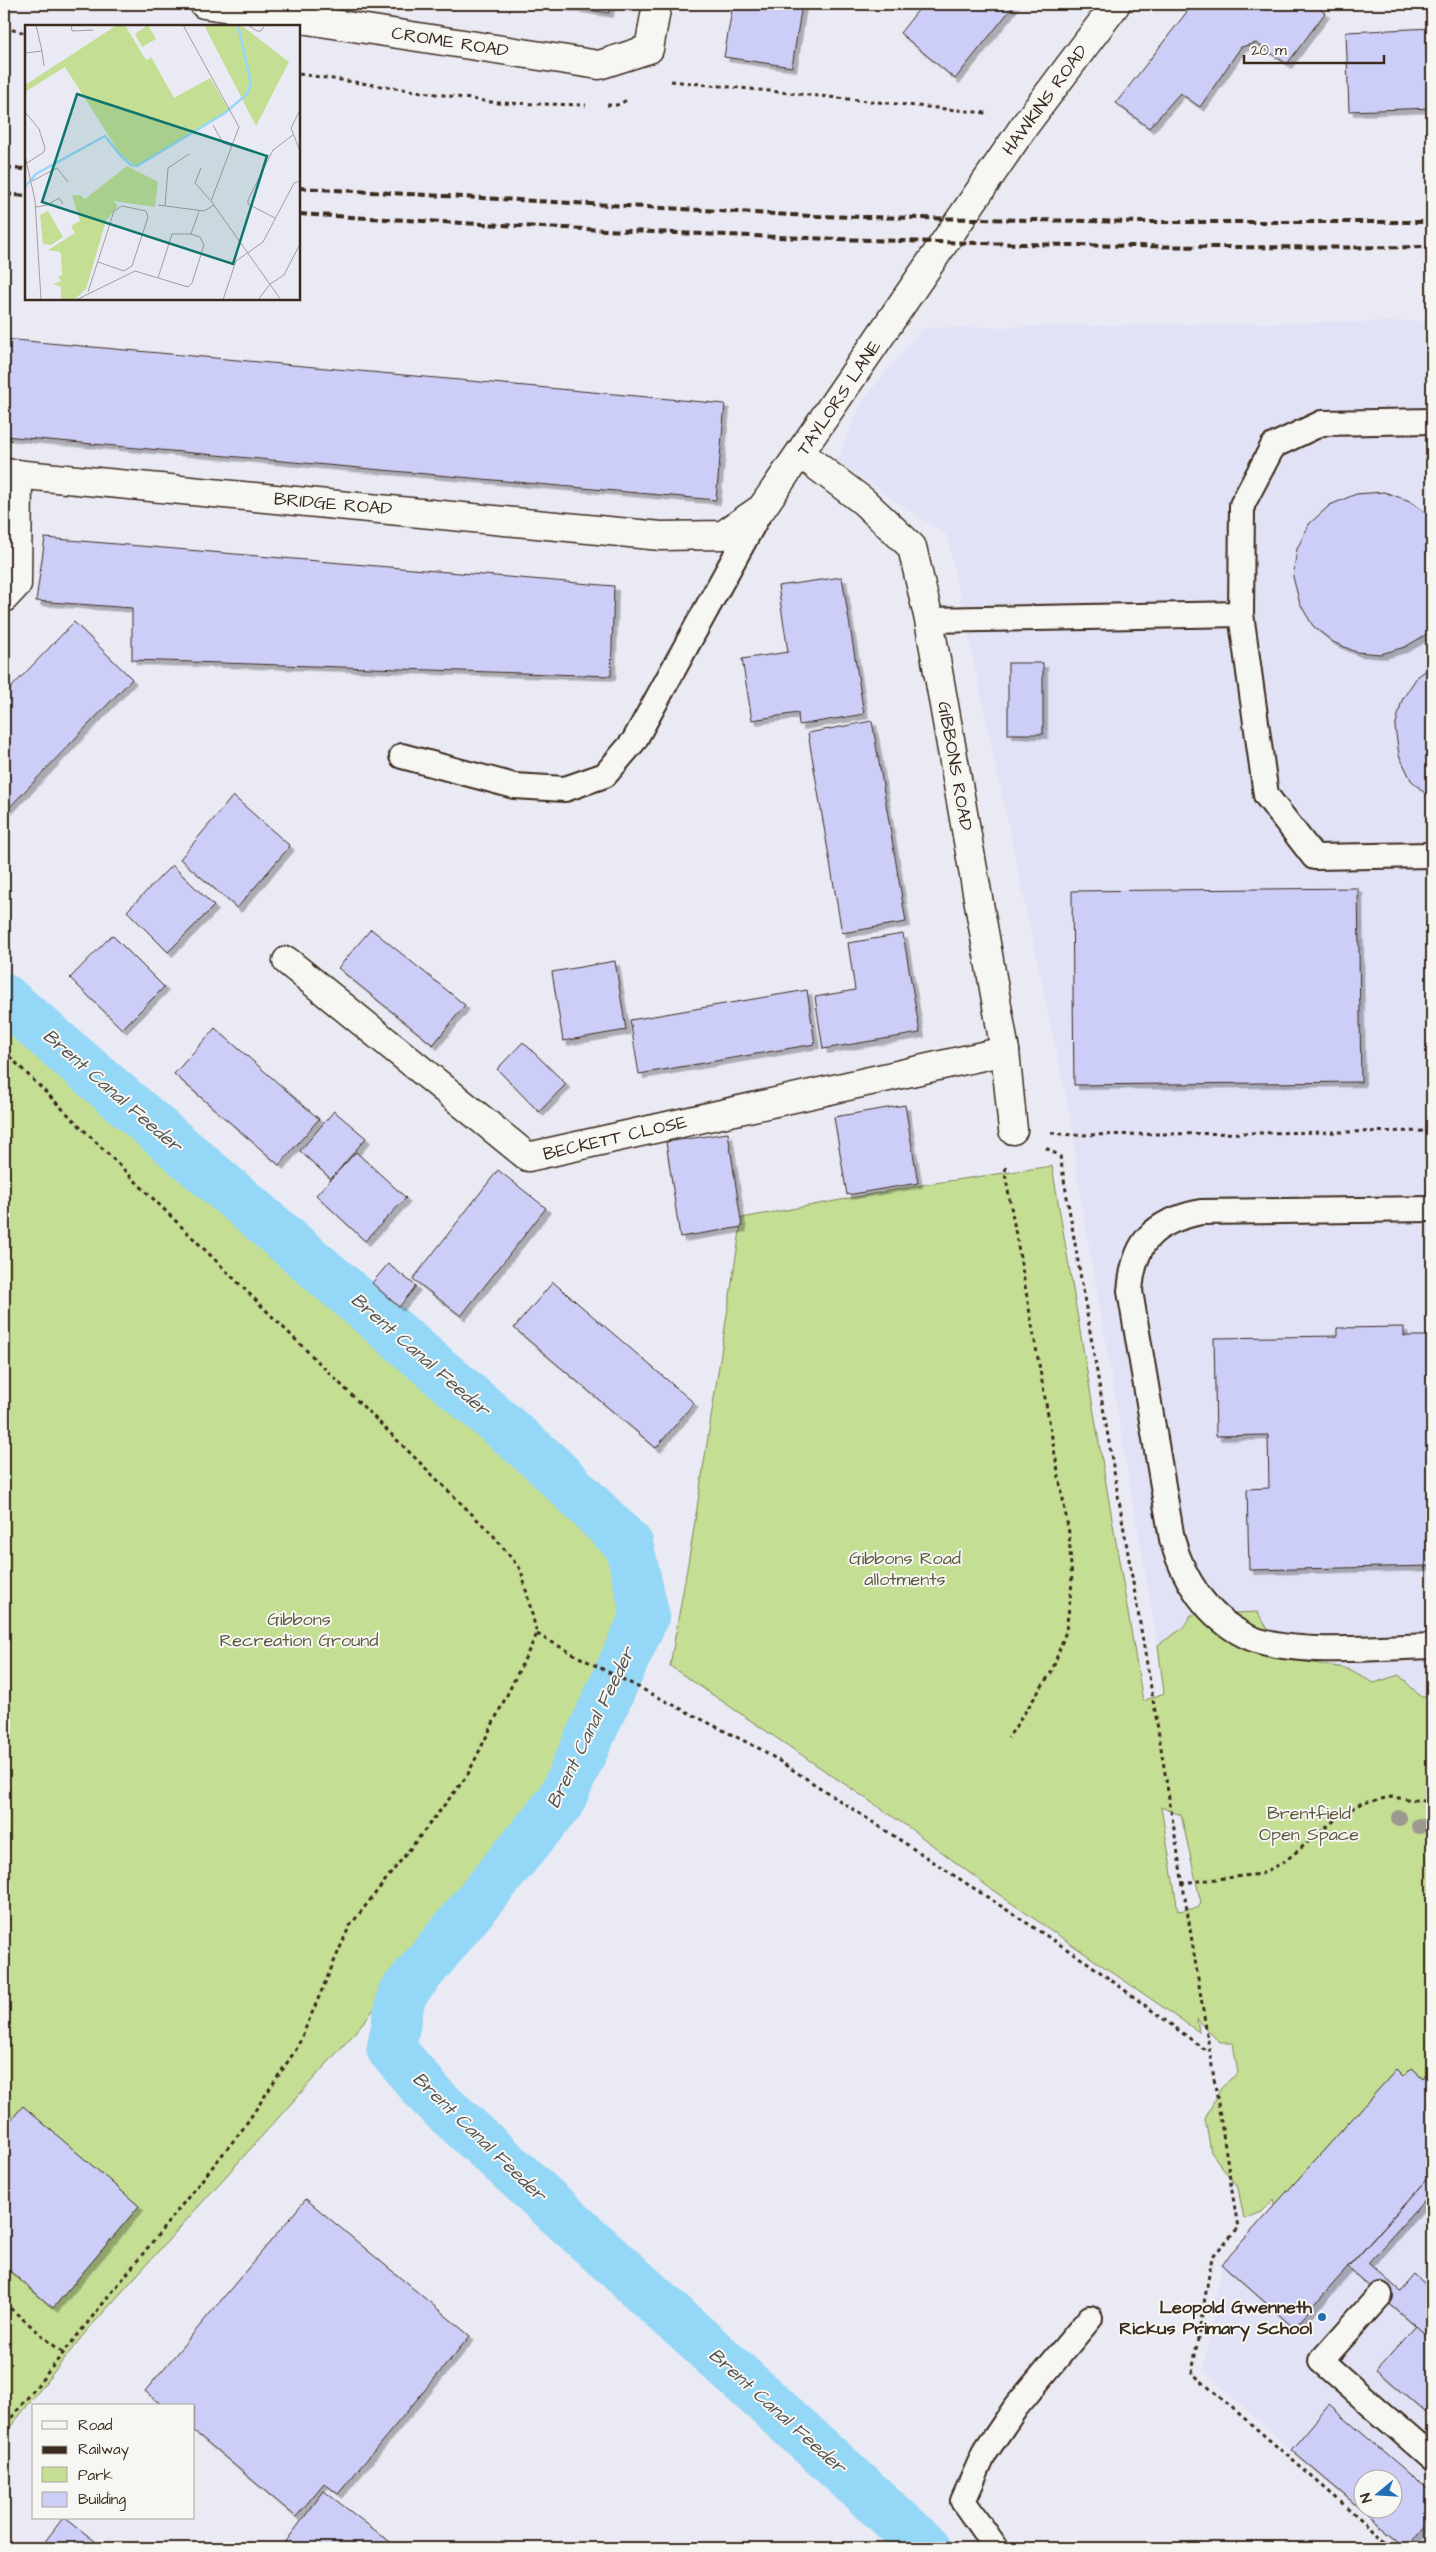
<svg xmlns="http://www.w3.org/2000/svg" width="1436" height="2552" viewBox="0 0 1436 2552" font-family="'Architects Daughter',sans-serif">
<defs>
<filter id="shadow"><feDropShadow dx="4.5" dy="4.5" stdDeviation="0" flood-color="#0004"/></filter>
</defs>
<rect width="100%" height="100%" fill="#eaeaf4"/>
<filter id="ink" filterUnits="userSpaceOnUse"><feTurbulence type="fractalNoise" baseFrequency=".02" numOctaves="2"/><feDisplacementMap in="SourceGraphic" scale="10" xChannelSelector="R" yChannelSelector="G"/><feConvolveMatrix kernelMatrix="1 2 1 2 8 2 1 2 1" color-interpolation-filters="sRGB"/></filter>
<g filter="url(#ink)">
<g fill="#e1e2f5" fill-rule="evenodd">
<path d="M1432 321V1697L1167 1700 1076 1170 1074 1135 947 536 837 461 863 400 922 328Z"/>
<path d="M1432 2049V2548H1406L1291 2450 1203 2370 1222 2264 1396 2070ZM1364 2480H1394V2510H1364Z"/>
</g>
<g fill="#c4de94" stroke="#808459" fill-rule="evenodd">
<path d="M4 981 647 1538 624 1628 548 1798 351 2037 84 2334 4 2435Z"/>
<path d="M1052 1166 1143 1701 1164 1693 1158 1645 1183 1628 1191 1615 1257 1612 1287 1659 1345 1668 1374 1683 1399 1675 1421 1697H1432V2067L1423 2078 1412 2068 1276 2205 1274 2199 1262 2212 1244 2219 1238 2188 1211 2152 1205 2119 1222 2086 1238 2073 1233 2043H1220L1197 2019 1199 2032 991 1889 911 1829 670 1666 692 1540 742 1218 928 1184ZM1161 1807 1181 1815 1201 1903 1198 1908 1178 1911Z"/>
</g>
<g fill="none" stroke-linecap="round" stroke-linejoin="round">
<path stroke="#95d7f6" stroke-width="49" d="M4 998 545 1462 629 1545 645 1615 560 1802 402 1994 391 2049 433 2098 927 2548"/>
</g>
<g fill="#cdcef7" stroke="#3b2a1e" fill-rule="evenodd" filter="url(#shadow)">
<path d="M551 4H610L609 13Z"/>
<path d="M733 4H802L792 67 724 57Z"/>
<path d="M923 4H1015L955 79 900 33Z"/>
<path d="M1193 4H1313L1325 13 1287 64 1256 43 1241 47 1200 107 1180 93 1149 128 1116 103Z"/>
<path d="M1432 28V108L1349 111 1346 32Z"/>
<path d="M4 339 725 404 716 500 4 436Z"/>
<path d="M1384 492 1410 501 1432 517V628L1427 634 1405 647 1381 654 1356 652 1333 642 1313 626 1300 604 1293 577 1297 549 1309 524 1330 505 1356 494Z"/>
<path d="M45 538 614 586 611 676 132 660V608L36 601Z"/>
<path d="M842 577 864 714 799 725 798 713 752 720 742 659 788 652 778 586Z"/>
<path d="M74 622 132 679 4 813V695Z"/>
<rect x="1008" y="663" width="35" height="71"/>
<path d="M1432 666V800L1411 780 1399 755 1395 727 1402 700 1417 677Z"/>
<path d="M872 721 906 922 842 933 808 733Z"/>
<path d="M233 796 290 846 237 908 180 859Z"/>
<path d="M172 865 214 906 168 952 127 911Z"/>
<path d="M1358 888 1361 1082 1074 1085 1072 891Z"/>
<path d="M371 929 465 1005 433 1045 338 968Z"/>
<path d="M903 934 920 1033 823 1049 815 997 855 990 848 943Z"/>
<path d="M112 935 164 987 122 1029 70 978Z"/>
<path d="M615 961 626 1030 563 1041 552 972Z"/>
<path d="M807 990 815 1044 639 1074 630 1020Z"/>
<path d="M215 1028 319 1119 279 1165 174 1074Z"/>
<path d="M523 1042 566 1084 539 1112 497 1069Z"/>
<path d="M905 1105 918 1183 847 1195 834 1117Z"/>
<path d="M334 1111 366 1138 331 1179 300 1151Z"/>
<path d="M728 1133 742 1227 680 1237 666 1142Z"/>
<path d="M356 1152 406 1198 365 1241 316 1195Z"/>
<path d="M498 1170 546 1208 461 1316 413 1279Z"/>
<path d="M388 1264 416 1286 399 1307 372 1283Z"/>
<path d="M553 1282 694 1403 656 1448 514 1328Z"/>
<path d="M1404 1327V1336H1432V1566L1249 1570 1247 1489 1269 1488 1268 1435 1216 1436 1214 1338 1337 1336V1328Z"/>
<path d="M1432 2067V2173L1294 2328 1222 2264 1396 2070 1403 2077 1412 2068 1423 2078Z"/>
<path d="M23 2106 139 2206 53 2308 4 2266V2128Z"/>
<path d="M1432 2173V2192L1368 2263 1400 2291 1414 2275 1432 2291V2329L1427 2336 1348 2268Z"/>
<path d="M306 2199 470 2336 338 2494 324 2483 296 2517 194 2431V2406H163L145 2391Z"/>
<path d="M1416 2326 1427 2336 1432 2329V2418L1377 2370Z"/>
<path d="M1329 2405 1432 2493V2518L1407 2548 1291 2450ZM1364 2480H1394V2510H1364Z"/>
<path d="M324 2491 398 2548H281Z"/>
<path d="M63 2518H65L104 2548H40Z"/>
</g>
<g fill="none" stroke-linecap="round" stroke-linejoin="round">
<g stroke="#3b2a1e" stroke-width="28">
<g id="lane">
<path d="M1241 614 1242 505 1273 446 1322 423 1432 421"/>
<path d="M929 620 1241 614 1266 795 1314 857 1432 855"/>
<path d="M402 756 514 786 565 789 605 775 634 741 762 508"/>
<path d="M1432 1209 1201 1212C1152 1222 1134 1242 1130 1291L1172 1539C1183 1579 1207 1617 1246 1636 1289 1657 1383 1647 1432 1646"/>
<path d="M1380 2295 1321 2361 1432 2458"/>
<path d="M996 2548 963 2501 984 2454 1016 2407 1090 2318"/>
</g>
</g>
<g stroke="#3b2a1e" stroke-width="31">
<g id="street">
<path d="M204 4 599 65 649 49 657 4"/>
<path d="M801 454 863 501 912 547 929 620 1005 1051 1013 1130"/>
<path d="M4 473 661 536 723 535 762 508 1025 125 1116 4"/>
<path d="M4 598 17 584 18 474"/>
<path d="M287 961 528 1157 1005 1051"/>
</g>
</g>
<g stroke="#3b2a1e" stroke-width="3" stroke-dasharray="4 4" stroke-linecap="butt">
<path d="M4 28 26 33"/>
<path d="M299 74 498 103 586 105"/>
<path d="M671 81 986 113"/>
<path d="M607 105H617L629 99"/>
<path d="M4 1051 493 1535 521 1570 537 1634 467 1776 349 1927 297 2048 242 2130 4 2427"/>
<path d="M1051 1133 1074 1135 1432 1131"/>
<path d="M1046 1148 1060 1156 1156 1717 1238 2228 1212 2257 1192 2373 1394 2548"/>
<path d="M1006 1167 1005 1173 1069 1533 1072 1583 1066 1631 1052 1671 1008 1738"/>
<path d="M537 1634 577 1656 764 1751 1088 1963 1208 2052"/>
<path d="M1181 1883 1261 1874 1284 1862 1341 1815 1362 1803 1391 1797 1432 1802"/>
<path d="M4 2303 64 2354"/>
</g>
<use href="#lane" stroke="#f6f6f2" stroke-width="24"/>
<use href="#street" stroke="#f6f6f2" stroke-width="28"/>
<g stroke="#3b2a1e" stroke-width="4" stroke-dasharray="8 4" stroke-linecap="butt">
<path d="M4 168 26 169"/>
<path d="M299 188 810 216 1142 222H1432"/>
<path d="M4 194 26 196"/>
<path d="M299 214C676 236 1054 250 1432 247"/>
</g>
</g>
<g fill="#9c998f">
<circle cx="1399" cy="1818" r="8"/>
<circle cx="1419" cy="1826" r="8"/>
</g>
</g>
<circle fill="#1f6fb2" stroke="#f6f6f2" stroke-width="2" cx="1322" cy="2317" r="5"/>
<g text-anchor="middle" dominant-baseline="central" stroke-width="4" stroke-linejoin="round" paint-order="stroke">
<g font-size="18" fill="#3b2a1e" stroke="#f6f6f2">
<text transform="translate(450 42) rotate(9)">CROME ROAD</text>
<text transform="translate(1045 100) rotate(-54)">HAWKINS ROAD</text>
<text transform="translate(839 398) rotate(-56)">TAYLORS LANE</text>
<text transform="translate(333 504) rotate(5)">BRIDGE ROAD</text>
<text transform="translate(955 766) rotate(80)">GIBBONS ROAD</text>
<text transform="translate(615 1138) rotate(-13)">BECKETT CLOSE</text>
</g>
<g font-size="18" fill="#5d573c" stroke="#f6f6f2">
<text x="905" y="1558">Gibbons Road<tspan x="905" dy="21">allotments</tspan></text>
<text x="299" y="1619">Gibbons<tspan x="299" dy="21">Recreation Ground</tspan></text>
<text x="1309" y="1813">Brentfield<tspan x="1309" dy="21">Open Space</tspan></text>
</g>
<g font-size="18" font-weight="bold" fill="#3b2a1e" stroke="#f6f6f2" text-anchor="end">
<text x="1312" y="2307">Leopold Gwenneth<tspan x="1312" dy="21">Rickus Primary School</tspan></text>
</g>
<g font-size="19" font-style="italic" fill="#525554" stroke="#f6f6f2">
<text transform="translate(112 1091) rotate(41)">Brent Canal Feeder</text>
<text transform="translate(420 1355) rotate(41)">Brent Canal Feeder</text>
<text transform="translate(591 1728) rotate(-64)">Brent Canal Feeder</text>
<text transform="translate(479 2137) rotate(44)">Brent Canal Feeder</text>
<text transform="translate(777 2411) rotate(42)">Brent Canal Feeder</text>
</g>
</g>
<g transform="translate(25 25)">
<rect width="275" height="275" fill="#eaeaf4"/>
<path d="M92 0H100L119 32 122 35 126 32 149 73 185 53 204 85 112 142 95 129 40 42 0 67V60ZM123 0 131 14 117 22 110 9ZM179 0H216L264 37 231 101ZM102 141 133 157 130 182 88 176 93 181 81 196 61 264 49 275H33L36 274V262L28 259 36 256 33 252 37 250 36 230 35 227 23 225 50 208 46 201 55 196 47 170H55L60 174ZM23 186 38 212 26 220 18 219 15 190Z" fill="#c4de94"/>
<path fill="none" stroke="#95d7f6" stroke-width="2.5" d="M0 162 11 149 80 111 94 129 106 140 112 141 200 88 222 69 226 58 213 0"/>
<path fill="none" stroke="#a49d9e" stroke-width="1" d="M46 0 47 6 68 5M158 0 214 102 186 176 256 275M223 0 232 6H236L240 0M17 26 19 41M0 28 17 26 11 0M275 85 266 103 275 126M0 87 14 104 20 123 19 127 2 138M188 100 198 118 207 121M0 131 10 175 16 275M176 143 170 158 185 175M7 156 32 143 43 157M133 180 179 186 189 180M140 181 143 143 164 129M11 182 22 180 34 173 38 179M250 193 223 179V175L248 125 268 110M166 209 175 212 179 220 167 258 163 262 133 253 147 209H166L174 186M63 267 89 186 97 181 121 186 123 192 107 241 99 246 73 237M51 275 110 246 133 253M198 275 211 236 238 217 269 158 275 156M233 275 245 259 259 250 275 219"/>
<path fill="#0f766e" fill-opacity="0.15" stroke="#0f766e" stroke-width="2.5" d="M52 69 242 131 208 239 17 177Z"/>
<rect width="275" height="275" fill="none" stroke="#3b2a1e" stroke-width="2.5"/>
</g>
<rect width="1436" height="2552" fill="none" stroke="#f6f6f2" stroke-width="20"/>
<rect x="10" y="10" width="1416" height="2532" fill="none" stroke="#3b2a1e" stroke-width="2" filter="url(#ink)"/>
<rect x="32" y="2404" width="162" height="115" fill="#f6f6f2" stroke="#aba49d"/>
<rect x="42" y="2421" width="25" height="8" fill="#f6f6f2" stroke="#aba49d"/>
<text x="78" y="2430" font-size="15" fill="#3b2a1e">Road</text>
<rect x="42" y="2446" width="25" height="8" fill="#3b2a1e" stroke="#aba49d"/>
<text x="78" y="2454" font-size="15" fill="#3b2a1e">Railway</text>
<rect x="42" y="2467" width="25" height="15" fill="#c4de94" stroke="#aba49d"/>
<text x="78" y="2480" font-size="15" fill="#3b2a1e">Park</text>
<rect x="42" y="2492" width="25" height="15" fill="#cdcef7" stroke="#aba49d"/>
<text x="78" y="2504" font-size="15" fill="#3b2a1e">Building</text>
<g transform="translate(1378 2494) rotate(252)"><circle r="24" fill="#f6f6f2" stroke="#aba49d"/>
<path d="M0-4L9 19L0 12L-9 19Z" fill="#1f6fb2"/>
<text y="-8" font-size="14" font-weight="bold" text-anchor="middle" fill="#3b2a1e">N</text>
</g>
<path d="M1244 55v8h140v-8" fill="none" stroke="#3b2a1e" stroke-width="2.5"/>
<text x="1251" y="55" font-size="15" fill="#3b2a1e" stroke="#f6f6f2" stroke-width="4" paint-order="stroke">20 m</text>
</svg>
